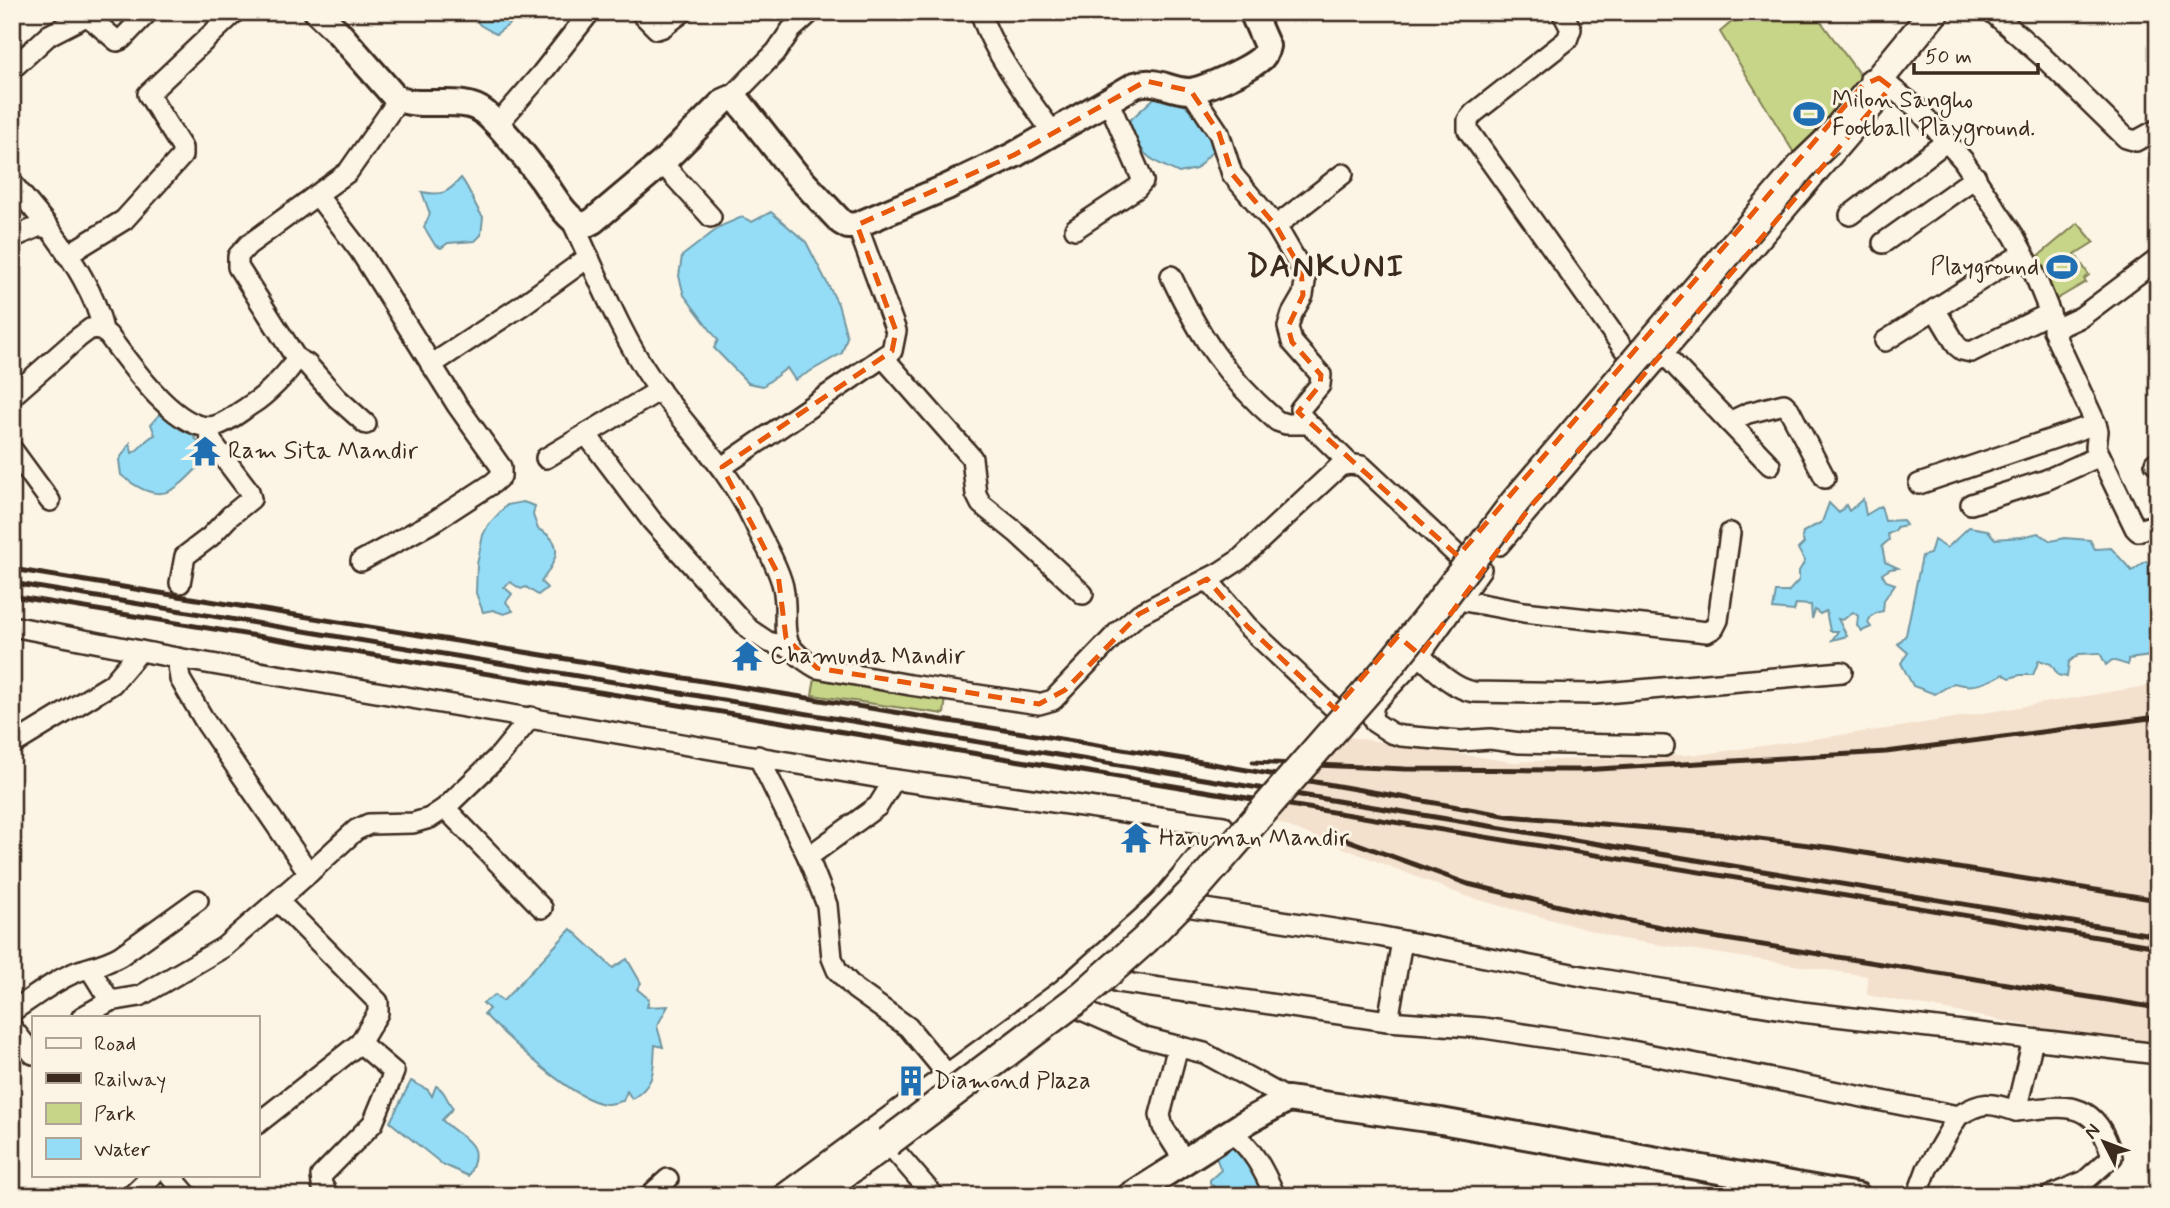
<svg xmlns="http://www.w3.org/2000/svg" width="2170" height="1208" viewBox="0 0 2170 1208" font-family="Mynerve,sans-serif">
<rect width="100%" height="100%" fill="#fcf5e5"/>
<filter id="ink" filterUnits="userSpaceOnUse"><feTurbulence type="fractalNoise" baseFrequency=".0143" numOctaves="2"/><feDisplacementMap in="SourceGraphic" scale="14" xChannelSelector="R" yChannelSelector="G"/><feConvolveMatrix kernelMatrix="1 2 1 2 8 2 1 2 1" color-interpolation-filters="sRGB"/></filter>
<g filter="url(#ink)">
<path fill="#f4e1cd" d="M2158 684V1050L1867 995V976L1621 939 1465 896 1277 822 1335 735 1513 762 1704 754 1899 727Z"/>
<g fill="#c7d589" stroke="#818054" stroke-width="2">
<path d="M1743 12H1814L1870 89 1802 166 1720 32Z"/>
<path d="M2078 223 2094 242 2075 254 2089 275 2084 279 2086 282 2055 300 2036 258Z"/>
<path d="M816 673 946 696 944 714 812 695Z"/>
</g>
<g fill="#95ddf7" stroke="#7195a0" stroke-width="2">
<path d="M470 12H526L496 34 480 25Z"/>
<path d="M1162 91C1187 104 1204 120 1221 142L1196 169 1179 173C1145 157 1142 157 1129 121Z"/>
<path d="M461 178C471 190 474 206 483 217L481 235 475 241 448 243 441 248 435 245 424 227 430 214 422 192C442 196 448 193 461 178Z"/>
<path d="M771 212 806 242 838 304 847 337 842 353 795 380 787 368 763 386 748 383 714 348 718 340 684 295 679 276 682 256 721 226 742 217 752 222Z"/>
<path d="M163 410 182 423 210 455C177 488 165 511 121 475L119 460 130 443 132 453C142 449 144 439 155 435L151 424Z"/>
<path d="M1863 499 1866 515 1881 506 1885 521 1903 520 1906 525 1896 527V530L1888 534 1889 540 1882 546 1885 562 1898 568 1890 569 1882 574 1886 581 1895 584 1884 600 1883 611C1875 612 1870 615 1868 623L1871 627 1862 631 1857 626 1858 616 1853 612 1843 620 1838 619 1847 636 1832 640 1838 631H1830L1826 611 1820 614 1815 610 1812 619 1811 605 1796 604 1794 611 1773 609 1776 592H1788L1799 580V571L1805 561 1798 549 1804 543 1802 538 1803 532 1822 522 1829 503 1839 513 1846 505 1849 511Z"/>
<path d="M523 502 535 506 533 515 538 529C567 543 556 561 541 582L547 588 538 595 526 587 521 589 510 582 504 587 512 594 506 602 513 611 504 614 493 610 483 612 476 593 477 564 483 535 488 525 507 505Z"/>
<path d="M1969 527 1987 530 1995 539 2022 537 2038 533 2051 541 2064 538 2090 540 2095 549 2111 548 2132 571 2146 561 2150 565 2158 563V655L2128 659V665L2112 660 2106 665 2100 653 2079 654 2069 662 2067 677 2058 675 2051 664 2039 660 2033 675H2020L2010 678 2003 674C1987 683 1972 689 1954 683L1935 694 1913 686 1901 663 1908 653 1898 644 1906 635 1922 556 1930 554 1934 540 1947 548Z"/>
<path d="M571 929 613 968 627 959 641 983 637 989 649 999 647 1007 668 1006 657 1026 663 1047 655 1045C653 1072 656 1083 632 1099L627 1091 623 1101C618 1102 611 1104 606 1104 573 1101 508 1038 484 1014L489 1009 483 1003 495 995 503 1001Z"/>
<path d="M411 1081 428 1090 432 1096 436 1086C446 1091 446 1100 453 1108L442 1120C462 1140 487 1142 468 1176L442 1164 390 1122Z"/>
<path d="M1237 1145 1275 1196H1231L1227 1191 1219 1192 1210 1183V1180L1221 1170 1215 1155Z"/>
</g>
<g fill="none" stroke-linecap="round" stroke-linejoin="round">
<g stroke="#3b2a1e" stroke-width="24">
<g id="minor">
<path d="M640 12 657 29 663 27 683 12"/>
<path d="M981 12C988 46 1032 103 1053 133"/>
<path d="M1562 12 1571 29 1567 40 1474 113 1468 120V130L1629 356"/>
<path d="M1992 12 2042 56 2126 138 2136 141 2158 129"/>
<path d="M12 69 49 35 84 17 90 18 117 41 122 39 148 12"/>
<path d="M1870 79 1879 78 1916 107 1963 160 2014 236 2034 273 2050 313 2056 338 2096 424 2098 431 2096 447 2135 528 2138 531 2158 523"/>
<path d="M1191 91 1219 133 1232 174 1276 226 1301 269 1305 282 1303 295 1292 314 1288 327 1292 342 1321 375 1320 385 1300 409 1302 417 1350 464"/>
<path d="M731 98 776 52 791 30 811 12"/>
<path d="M497 125 542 73 590 12"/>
<path d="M662 163 711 217"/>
<path d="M12 183 50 229"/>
<path d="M317 195 360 251 457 405 501 467V476L493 483 433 522 361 561"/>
<path d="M1850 215 1947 141"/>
<path d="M572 221C596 271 619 332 650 377 685 427 729 468 755 524 764 544 778 565 783 587 791 627 771 642 817 668L910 685 1039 704 1053 700 1118 632 1139 614 1219 573 1239 560 1340 466 1350 464 1362 466 1458 556"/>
<path d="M857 225 896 331 892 351 883 357"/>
<path d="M1276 226 1343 174"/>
<path d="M1075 229 1137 188 1143 181 1108 100"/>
<path d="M12 238 40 226 50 229C72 259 96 294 103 330"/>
<path d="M1883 243 1976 177"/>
<path d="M67 255 124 220 182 156V148L148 94 235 12"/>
<path d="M1171 276C1200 337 1226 377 1277 421L1286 424H1308"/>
<path d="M1935 309 1957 346 1962 350 1971 352 2050 313"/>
<path d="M2053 330 2081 317 2158 259"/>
<path d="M1885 341 2023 253"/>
<path d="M1664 354 1770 465"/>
<path d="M296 358 307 364 337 398 366 424"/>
<path d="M431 365 521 306 589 257"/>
<path d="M12 396 78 338 90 329 98 328 108 335C128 361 178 435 215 426 227 423 241 411 252 404 264 397 292 370 296 358L238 267V256L248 245 348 172 399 99"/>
<path d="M1729 422 1748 413 1784 404 1789 409 1825 478"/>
<path d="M586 434 652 521 750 630 768 642 790 647"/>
<path d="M12 449 50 501"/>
<path d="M546 458 660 390"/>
<path d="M2155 463 2158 461"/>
<path d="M722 467 883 357 972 458 976 494 981 504 1017 533 1083 594"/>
<path d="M1919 484 2096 424"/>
<path d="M1971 504 2046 480 2100 456"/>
<path d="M1499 545 1891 87"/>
<path d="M1481 569 1420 655 1374 704 1372 715 1374 722 1391 733 1401 736 1461 741 1490 739 1520 743 1664 746"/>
<path d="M1207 579 1247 626 1335 709"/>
<path d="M180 583 185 556 210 537 230 516 251 499 249 491 212 442 208 427"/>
<path d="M1459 600 1524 612 1707 632 1714 628 1718 620 1730 533"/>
<path d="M12 626 177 658 875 777 1223 826 1160 902"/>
<path d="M1412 648C1430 664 1450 688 1474 692L1594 694 1842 672"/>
<path d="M12 745 112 684 140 651"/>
<path d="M758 756 808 857 827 905 832 958 837 970 855 989 908 1027 947 1074"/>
<path d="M445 808 542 908"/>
<path d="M808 857 878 806 894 780"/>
<path d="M309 873 356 830 369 824 413 823 430 818 445 808 500 755 531 717"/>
<path d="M90 969 110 1001"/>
<path d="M1118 982 1388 1021 1484 1028 1622 1049 1958 1116C1982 1101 1990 1102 2016 1111"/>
<path d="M1082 1010 1145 1038 1204 1053 1288 1099"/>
<path d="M12 1011C33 998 56 979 79 971 94 966 106 964 120 956L198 900"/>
<path d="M82 1017 110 1001 140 996 224 947 309 873 206 723 180 679 177 658"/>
<path d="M1388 1021 1402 941"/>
<path d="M12 1028 33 1054"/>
<path d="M2033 1040 2016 1111C2066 1106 2096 1097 2112 1157L2085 1181 2050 1196"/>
<path d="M1178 1046 1160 1115 1163 1127 1185 1162"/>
<path d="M257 1124 360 1043 378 1013V1002L278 901"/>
<path d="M1229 1132C1252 1145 1265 1173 1275 1196"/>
<path d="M895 1151 934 1196"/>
<path d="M170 1175 188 1196"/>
<path d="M131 1196 153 1175"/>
<path d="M329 1196 322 1185 321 1176 373 1123 394 1072 360 1043"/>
<path d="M649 1196 668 1179"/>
<path d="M781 1196 1062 990 1160 902 1378 936 1587 977 1802 1012 2158 1054"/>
<path d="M1917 1196 1927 1169 1958 1116"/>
</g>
</g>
<g stroke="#3b2a1e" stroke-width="30">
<g id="tertiary">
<path d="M317 12 337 31 395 97C419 111 462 94 484 112 505 130 524 156 541 178 553 194 564 217 583 226L593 221 662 163 724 101 731 98 739 102 795 173 841 222 848 226 857 225 947 187 1014 155 1135 85C1157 78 1167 90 1188 91 1202 91 1248 69 1259 60 1264 57 1266 52 1267 46L1252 12"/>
<path d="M1130 1196 1248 1121 1288 1099 1441 1121 1858 1196"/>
</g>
</g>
<g stroke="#3b2a1e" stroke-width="33">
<g id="secondary">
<path d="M1828 141 1934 12"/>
<path d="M812 1196 888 1142"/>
</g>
</g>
<use href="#minor" stroke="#fcf5e5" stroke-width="19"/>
<use href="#tertiary" stroke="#fcf5e5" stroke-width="24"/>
<use href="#secondary" stroke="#fcf5e5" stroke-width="28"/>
<g stroke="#3b2a1e" stroke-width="5">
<path d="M12 569 1190 760 1509 816 1718 834 1833 848 2158 900"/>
<path d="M12 583 2158 936"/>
<path d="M12 596 2158 947"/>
<path d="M1253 762 1405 769 1581 770 1886 752 2158 717"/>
<path d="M1328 833 1468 884 1576 910 1700 935 2158 1008"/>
</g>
<g stroke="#3b2a1e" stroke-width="33" stroke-linecap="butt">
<path id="secondary-bridge" d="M888 1142 1083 995 1145 940 1195 889 1385 671 1433 611 1515 502 1802 166 1828 141"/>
</g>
<use href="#secondary-bridge" stroke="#fcf5e5" stroke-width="28"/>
</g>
</g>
<path fill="none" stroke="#e8590c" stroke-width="5" stroke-dasharray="14 9" stroke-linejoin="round" d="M1879 78 1891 87 1531 506 1420 655 1398 636 1335 709 1247 626 1207 579 1139 614 1065 690 1039 704 817 668 786 638 778 574 722 467 892 351 896 331 857 225 1014 155 1146 81 1191 91 1219 133 1232 174 1276 226 1301 269 1303 295 1288 327 1292 342 1321 375 1320 385 1298 412 1458 556 1863 85Z"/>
<defs>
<g id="stadium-bare" transform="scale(2.415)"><path d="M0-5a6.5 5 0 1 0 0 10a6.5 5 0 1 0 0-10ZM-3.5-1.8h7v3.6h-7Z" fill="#1f6fb2" stroke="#fcf5e5" stroke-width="2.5" paint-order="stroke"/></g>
<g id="temple-bare" transform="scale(2.415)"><path d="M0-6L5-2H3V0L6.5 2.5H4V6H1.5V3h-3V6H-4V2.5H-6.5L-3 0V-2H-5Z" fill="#1f6fb2" stroke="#fcf5e5" stroke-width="2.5" paint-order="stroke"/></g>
<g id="building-bare" transform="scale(2.415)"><path d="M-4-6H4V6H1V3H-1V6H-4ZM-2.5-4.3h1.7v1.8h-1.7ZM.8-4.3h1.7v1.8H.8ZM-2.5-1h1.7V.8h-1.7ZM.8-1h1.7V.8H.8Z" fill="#1f6fb2" stroke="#fcf5e5" stroke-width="2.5" paint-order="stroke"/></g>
</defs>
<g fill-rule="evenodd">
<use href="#stadium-bare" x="1809" y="114"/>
<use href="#stadium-bare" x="2062" y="267"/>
<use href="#temple-bare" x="205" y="451"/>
<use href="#temple-bare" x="747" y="656"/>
<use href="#temple-bare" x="1136" y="838"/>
<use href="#building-bare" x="911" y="1081"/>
</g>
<g text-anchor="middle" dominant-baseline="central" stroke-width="6" stroke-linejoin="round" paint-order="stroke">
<g font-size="24" fill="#3b2a1e" stroke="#fcf5e5" text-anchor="start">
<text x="1832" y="100">Milon Sangho<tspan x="1832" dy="28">Football Playground.</tspan></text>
<text x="2039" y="267" text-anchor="end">Playground</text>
<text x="228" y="451">Ram Sita Mandir</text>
<text x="770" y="656">Chamunda Mandir</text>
<text x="1159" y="838">Hanuman Mandir</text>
<text x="934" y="1081">Diamond Plaza</text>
</g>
<g font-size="32" font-weight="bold" letter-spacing="2" fill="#3b2a1e" stroke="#fcf5e5">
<text x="1326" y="267">DANKUNI</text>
</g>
</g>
<rect width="2170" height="1208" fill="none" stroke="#fcf5e5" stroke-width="42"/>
<rect x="21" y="21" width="2128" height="1166" fill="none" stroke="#3b2a1e" stroke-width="2.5" filter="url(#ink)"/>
<rect x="32" y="1016" width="228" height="161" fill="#fcf5e5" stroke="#afa495" stroke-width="2"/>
<rect x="46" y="1038" width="35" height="10" fill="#fcf5e5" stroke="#afa495" stroke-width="2"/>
<text x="94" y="1050" font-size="21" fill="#3b2a1e">Road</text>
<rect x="46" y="1073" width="35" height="10" fill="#3b2a1e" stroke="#afa495" stroke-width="2"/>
<text x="94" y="1086" font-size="21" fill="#3b2a1e">Railway</text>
<rect x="46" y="1103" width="35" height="21" fill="#c7d589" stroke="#afa495" stroke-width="2"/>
<text x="94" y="1120" font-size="21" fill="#3b2a1e">Park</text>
<rect x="46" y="1138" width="35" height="21" fill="#95ddf7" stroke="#afa495" stroke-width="2"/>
<text x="94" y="1156" font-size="21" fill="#3b2a1e">Water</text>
<g transform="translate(2104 1142) rotate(312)" stroke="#fcf5e5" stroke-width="5" paint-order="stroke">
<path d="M0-5L12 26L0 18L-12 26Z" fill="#3b2a1e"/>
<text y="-10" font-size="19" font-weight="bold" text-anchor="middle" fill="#3b2a1e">N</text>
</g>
<path d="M1914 63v10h124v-10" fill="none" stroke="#3b2a1e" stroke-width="3.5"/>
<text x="1925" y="63" font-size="21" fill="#3b2a1e" stroke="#fcf5e5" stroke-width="5" paint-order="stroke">50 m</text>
</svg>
